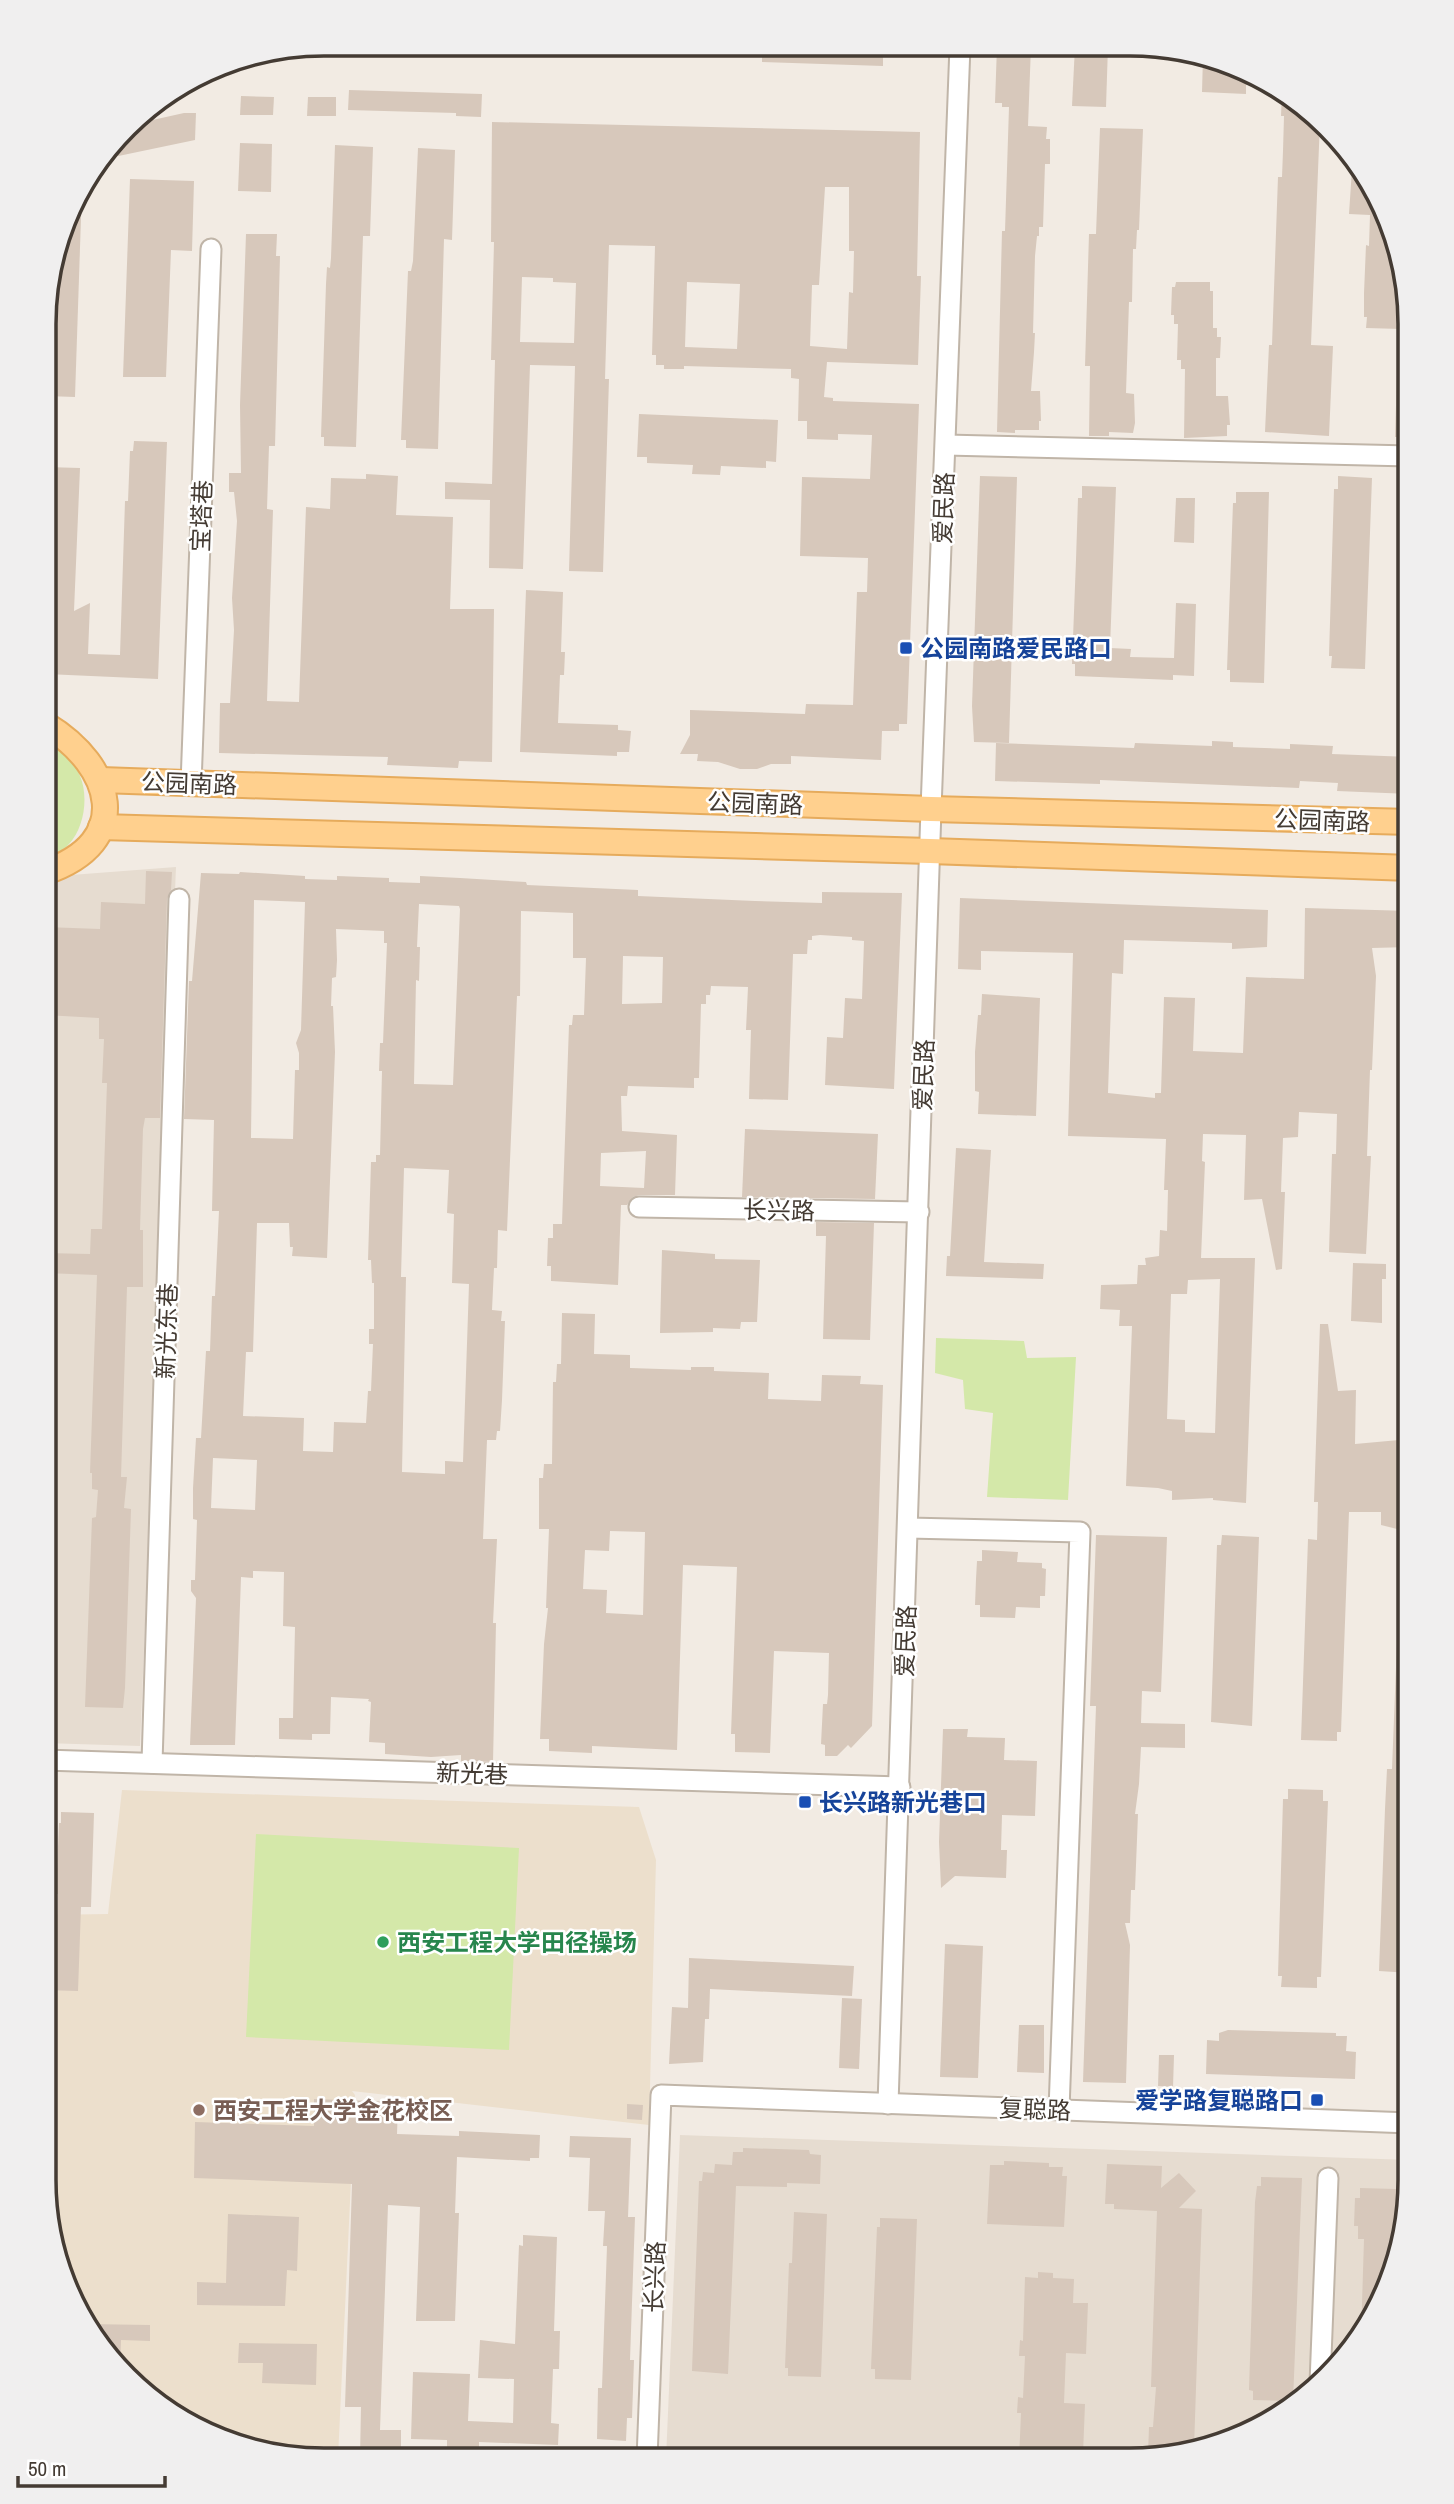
<svg xmlns="http://www.w3.org/2000/svg" width="1454" height="2504" viewBox="0 0 1454 2504" font-family="'Archivo Narrow','Noto Sans SC',sans-serif">
<rect width="100%" height="100%" fill="#f2ebe3"/>
<g fill="#e6dcd0">
<path d="M176 867 140 1746 44 1743 45 877Z"/>
<path d="M680 2135 1410 2160V2198L1389 2287 1352 2350 1300 2402 1237 2439 1130 2460 666 2459Z"/>
</g>
<path fill="#ecdfcc" d="M122 1790 639 1807 656 1860 649 2125 352 2091 355 2095 338 2458H288L217 2439 154 2402 102 2350 65 2287 44 2180V1915L108 1914Z"/>
<g fill="#d4e8a9">
<path d="M46 740C59 749 74 761 80 776 89 797 84 828 69 844 63 851 53 855 45 859Z"/>
<path d="M936 1338 1024 1341 1027 1358 1076 1357 1068 1500 987 1497 993 1413 965 1409 963 1380 935 1373Z"/>
<path d="M256 1834 519 1848 509 2050 246 2037Z"/>
</g>
<g fill="#d7c8bb" fill-rule="evenodd">
<path d="M762 45H883V66L762 62Z"/>
<path d="M997 46H1031L1028 126 1047 127 1046 139H1050V164H1045L1043 227H1039V236H1037L1035 256 1033 333H1035L1034 352 1031 391H1040L1041 421H1039V430H1015V433L997 432 1002 231H1005L1009 107H1002V103H995Z"/>
<path d="M1075 46H1108L1106 107 1072 106Z"/>
<path d="M1203 56 1237 65 1273 86 1246 85V94L1202 92Z"/>
<path d="M349 90 482 94 481 117 456 116V113L348 110Z"/>
<path d="M1282 91 1301 102 1320 121 1311 345 1333 346 1329 436 1265 432 1269 345H1272L1278 177H1282L1283 151 1284 116H1281Z"/>
<path d="M241 96 274 97 273 115H240Z"/>
<path d="M308 97H336V116H307Z"/>
<path d="M184 113H196L195 140 104 159 130 125Z"/>
<path d="M492 122 920 132 917 276H921L918 365 827 362 824 397 833 398V401L919 404 907 724H899V731H882L881 760 791 756V764H771L757 769H740L718 762 697 761 698 754H680L690 735V710L805 714 806 704 853 705 857 592H867L868 558 800 556 802 477 870 479 872 435 838 434V440L807 439V421H798L799 379 791 378V369L684 366V369H664V365H656V355H652L655 246 609 245 605 379H609L603 572 569 571 575 366 530 365 523 569 489 568 490 500 445 499V482L492 484 495 360H491L494 242H491ZM825 187H849V251H854L853 293 849 292 847 349 810 346 812 285H819ZM522 277 553 278V282L576 283 574 343 520 342ZM687 282 740 284 737 349 685 347Z"/>
<path d="M1100 128 1143 129 1139 230H1137L1136 249H1133L1132 302H1129L1126 393 1134 394 1135 423 1133 433 1109 432V436H1089L1090 366H1085L1089 234H1096Z"/>
<path d="M240 143 272 144 271 192 238 191Z"/>
<path d="M335 145 373 147 370 236H363L356 447 324 446V437H321L326 284 327 267 330 268 331 258Z"/>
<path d="M418 148 455 150 452 240 444 239 438 449 406 448V440H401L408 271H411L413 261Z"/>
<path d="M1353 154 1368 182 1367 200H1371V186L1389 217 1402 284 1401 329 1366 328 1367 317H1364V293L1366 245 1369 246 1370 215 1349 214Z"/>
<path d="M130 179 194 181 192 251 171 250 166 377H123Z"/>
<path d="M82 188 75 397 46 396V288L73 200Z"/>
<path d="M246 234H277L276 256H280L275 446H269L267 509 273 510 267 701 299 702 306 507 330 509 331 478 366 479V474L398 476 396 515 453 517 450 609H494L492 762 459 761 458 768 387 765 388 757 219 753 220 703H230L234 630 232 598 237 521 234 492H229V473H241L240 405Z"/>
<path d="M1176 282H1210V291H1213V328H1217V337H1221L1220 358H1216V396H1228L1230 425H1227V436L1184 438 1185 369H1181V360H1177L1178 324H1174V315H1171L1172 287H1175Z"/>
<path d="M1397 373 1410 374V437H1395Z"/>
<path d="M639 414 778 420 776 462 766 461V468L721 466 720 475 692 474 693 465 647 463V457H637Z"/>
<path d="M134 441 167 442 158 679 46 674V467L80 468 74 611 90 603 88 654 120 655 125 501H128L130 451H133Z"/>
<path d="M980 476 1017 477 1009 743 974 742 972 706Z"/>
<path d="M1338 476 1372 478 1365 669 1331 668 1332 656H1329L1334 489H1338Z"/>
<path d="M1082 486 1116 487 1110 648 1131 649 1130 657 1174 658 1176 603 1196 604 1194 676 1173 675V680L1075 676V664H1072L1076 560 1078 498H1082Z"/>
<path d="M1236 492H1269L1264 683 1230 682V670H1227L1233 503H1236Z"/>
<path d="M1176 498H1195L1194 543 1174 542Z"/>
<path d="M526 590 563 592 561 652H565L564 675H560L558 723 618 725V730L631 731 629 752H617V756L520 752Z"/>
<path d="M1212 741 1233 742V747L1290 749V744L1333 746 1332 754 1410 757V794L1337 791 1338 783 1300 781 1299 788 1100 780V784L995 781 996 743 1134 748 1135 743 1212 746Z"/>
<path d="M146 871 172 872 171 890 167 899 160 1118H145L143 1129 140 1230H143V1287H127L121 1477H127L124 1508 131 1509 125 1688 123 1708 85 1707 92 1518 96 1517 98 1490 92 1489V1473H90L97 1275 45 1273V1253L90 1254 91 1229H102L107 1083H102L104 1039H99V1018L45 1015V927L100 929 101 902 145 904Z"/>
<path d="M240 872 305 876V879L337 880V876L389 878V882L420 883V876L460 878 526 882 527 885 638 890V896L755 901 822 903V892L902 893 894 1089 825 1085 827 1037 843 1038 845 998 862 999 864 941 852 940V937L820 935 812 936V940H808L807 954H793L788 1100 749 1099 751 1030H746L748 987 711 986 710 995H706V1004H701L699 1078H694V1088L628 1086 627 1096H621L622 1131 677 1135 675 1195H639L633 1197 627 1205H621L618 1285 551 1281V1266H547L548 1238H553V1224H562L569 1025H572L573 1015H584L586 958H573V913L521 911 520 996H517L507 1231 498 1230 497 1268H494L492 1310 502 1311 501 1321H505L502 1400 500 1431H497L496 1440H487L483 1539H497L493 1623H496L493 1762 461 1761V1755L431 1757 385 1754V1743L369 1742 371 1702 368 1701 369 1699 331 1697 330 1734H312V1740L279 1739V1718H293L295 1627 283 1626 284 1572 253 1571V1578L241 1577 235 1745H190L196 1598 191 1591V1580H195L197 1520 193 1519V1488L196 1438H201L206 1351H210L212 1296H215L219 1211H212L214 1120 184 1119 189 981H192L201 873 239 874ZM254 900 305 902 301 1030 296 1043 299 1053V1070H295L293 1139 251 1138ZM419 904 459 906 460 909 453 1085 414 1084 416 980 419 981 420 947H417ZM336 929 384 931V943H387L383 1043H380L379 1071H382L380 1155H376V1162H371L368 1260H371L372 1283H374V1329H369V1344H373L371 1391H368L366 1423 334 1422 333 1452 303 1451 304 1418 243 1416 246 1352H253L257 1223H289L290 1247H293L292 1256 327 1258 335 1052 333 1006H331L332 978 336 977 337 960ZM623 956 663 957 662 1003 622 1004ZM646 1151 644 1188 600 1186 601 1153ZM404 1168 449 1170 447 1213 454 1214 452 1283 469 1284 463 1462 445 1461V1474L402 1472 406 1277H401ZM213 1458 257 1460 255 1510 211 1508Z"/>
<path d="M960 898 1268 910 1267 947 1232 949V943L1124 940 1123 974 1112 973 1108 1093 1155 1098V1093H1161L1164 997 1195 998 1193 1051 1243 1053 1246 977 1304 979 1305 908 1410 911V947L1372 948 1376 976 1372 1070H1370L1367 1156H1371L1366 1254 1329 1252 1332 1154H1336L1337 1114 1299 1112 1298 1137 1283 1138 1281 1192H1285L1282 1269 1276 1270 1262 1199 1244 1200 1246 1135 1203 1134 1202 1161 1205 1162 1201 1258H1255L1246 1503 1213 1500V1498L1172 1500V1491L1158 1488 1126 1486 1132 1326H1119L1120 1310 1100 1309 1101 1285 1137 1284 1138 1265H1146L1145 1258 1159 1256 1160 1230 1167 1231 1168 1190H1164L1166 1139 1068 1136 1073 953 981 951V970L958 969ZM1220 1279 1215 1433 1185 1432V1420L1167 1419 1171 1294H1187L1188 1280Z"/>
<path d="M982 994 1040 998 1036 1116 978 1114 979 1092 975 1091V1052L978 1015H981Z"/>
<path d="M745 1129 878 1134 875 1199 742 1197Z"/>
<path d="M956 1148 991 1150 984 1262 1044 1264 1043 1279 946 1276 947 1256H950Z"/>
<path d="M816 1222 874 1223 870 1340 823 1339 826 1236H816Z"/>
<path d="M662 1250 715 1254V1259L760 1260 757 1322H741L740 1329 713 1328V1332L660 1333Z"/>
<path d="M1353 1263 1386 1264V1279H1382V1323L1351 1321Z"/>
<path d="M562 1313 595 1314 594 1354 630 1355V1368L691 1370V1367H714V1371L769 1373 768 1399 821 1401 822 1375 861 1376 860 1384 883 1385 872 1726 851 1748 848 1745 837 1756H825V1745L821 1744 823 1704H827L828 1695 829 1653 774 1651 770 1753 735 1752V1734H731L737 1567 683 1565 677 1750 592 1746V1753L549 1751V1739H540L544 1644 548 1608H546L549 1529H539V1478H543L544 1464H552L553 1382H556L557 1364H561ZM610 1531 645 1532 643 1615 606 1613 607 1590 583 1589 585 1550 609 1551Z"/>
<path d="M1320 1324H1328L1338 1391 1356 1390 1355 1444 1410 1439V1510H1398L1397 1529 1381 1525V1512H1349L1341 1732H1337V1741L1301 1740 1308 1539 1317 1540 1318 1502H1314Z"/>
<path d="M1096 1535 1167 1537 1161 1692 1142 1691 1141 1723 1185 1724V1748L1141 1747 1139 1784 1135 1814H1138L1135 1890H1131L1130 1923H1125L1130 1945 1126 2083 1083 2082 1096 1706H1090Z"/>
<path d="M1222 1535 1259 1537 1252 1726 1211 1722 1217 1545H1221Z"/>
<path d="M982 1550 1018 1552 1017 1562 1042 1563V1568L1046 1569 1045 1596H1040V1608L1016 1607 1015 1618 980 1617V1605H975L976 1579 977 1561H982Z"/>
<path d="M1397 1642 1410 1643V1973L1379 1971 1385 1809 1387 1769H1392Z"/>
<path d="M943 1729H968L967 1737 1005 1738 1004 1760 1037 1761 1035 1816 1002 1815 1001 1850H1007L1006 1878 955 1876 941 1888 939 1842Z"/>
<path d="M1288 1789 1323 1790V1801H1328L1321 1977H1317V1988L1281 1987 1282 1976H1278L1283 1799H1288Z"/>
<path d="M61 1812 94 1813 91 1907H81L78 1991 44 1990V1931L57 1932 58 1894H56L59 1823H61Z"/>
<path d="M945 1944 983 1946 978 2078 940 2077Z"/>
<path d="M689 1958 854 1966 852 1996 710 1989 709 2019H705L703 2062 669 2064 672 2007 688 2008Z"/>
<path d="M842 1998 862 1999 859 2069 839 2068Z"/>
<path d="M1019 2025H1044V2073L1017 2072Z"/>
<path d="M1228 2030 1336 2033V2036H1347L1346 2051 1356 2052 1355 2079 1206 2074 1207 2040 1219 2041V2033Z"/>
<path d="M1159 2055H1174L1173 2087 1158 2086Z"/>
<path d="M314 2099 398 2102 397 2134 459 2136V2131L540 2135 539 2158H530V2161L457 2157 455 2213H459L455 2321H416L420 2207 388 2205 380 2430H401V2458H360L361 2407H345L352 2184 194 2178 195 2122 314 2126Z"/>
<path d="M627 2104 643 2105 642 2120 627 2119Z"/>
<path d="M570 2136 631 2138 628 2217H635L630 2360H634L632 2418H627L626 2441 597 2439 598 2388H602L607 2246H603L605 2211H588L590 2158 569 2157Z"/>
<path d="M743 2148 809 2150 810 2154 821 2155 820 2184 787 2183V2187L736 2186 728 2374 692 2371 699 2181H702L703 2172 714 2173 715 2164 732 2165 733 2152H743Z"/>
<path d="M1004 2161 1049 2163V2167H1063L1062 2176H1067L1064 2227 987 2224 990 2165H1004Z"/>
<path d="M1107 2164 1162 2166 1161 2188 1179 2173 1196 2191 1179 2208 1202 2209 1194 2448 1159 2455 1148 2454 1149 2427H1153L1156 2387H1151L1157 2211 1114 2209V2204H1105Z"/>
<path d="M1261 2177 1302 2178 1293 2401 1253 2400V2391L1249 2390 1255 2202 1257 2186H1261Z"/>
<path d="M1360 2188 1396 2189V2202H1400L1398 2247 1389 2287 1361 2336 1364 2239H1358V2226H1354L1355 2198H1360Z"/>
<path d="M794 2212 827 2214 821 2377 788 2376V2368H785L789 2263H792Z"/>
<path d="M228 2214 299 2217 297 2271 287 2270 285 2306 197 2305V2282L226 2283Z"/>
<path d="M880 2218 917 2219 911 2380 875 2379V2369H871L877 2227H880Z"/>
<path d="M523 2235 557 2237 554 2331H560L559 2369H553L551 2423 559 2424 558 2445 479 2442V2458H447V2440L411 2439 413 2372 470 2374 468 2421 513 2423 514 2379 478 2378 480 2340 515 2344 519 2245 523 2246Z"/>
<path d="M1038 2272 1053 2273V2278L1074 2279 1073 2303H1088L1086 2354 1066 2353 1064 2403 1085 2404 1083 2454 1063 2453V2460H1019L1021 2413H1017L1018 2397 1023 2398 1025 2356H1019L1020 2340 1023 2341 1025 2277 1038 2278Z"/>
<path d="M86 2324 150 2325V2341L121 2340 120 2369 102 2350Z"/>
<path d="M239 2343 317 2344 316 2385 262 2383 263 2363H238Z"/>
</g>
<g fill="none" stroke-linecap="round" stroke-linejoin="round">
<g stroke="#c0b5a8" stroke-width="23">
<g id="minor">
<path d="M946 445 1410 456"/>
<path d="M191 784 211 249"/>
<path d="M639 1207 919 1212"/>
<path d="M908 1528 1080 1532 1059 2110"/>
<path d="M44 1760 900 1787"/>
<path d="M152 1763 179 899"/>
<path d="M888 2104 931 809 960 46"/>
<path d="M1320 2383 1328 2178"/>
<path d="M647 2459 661 2095 1410 2123"/>
</g>
</g>
<g stroke="#e6ab5c" stroke-width="28">
<g id="major">
<path d="M101 780 931 809 1410 822"/>
<path d="M101 827 930 851 1410 868"/>
<path d="M45 872C135 842 114 766 46 725"/>
</g>
</g>
<use href="#minor" stroke="#fff" stroke-width="19"/>
<use href="#major" stroke="#ffd08e" stroke-width="24"/>
</g>
<g fill="#1a4fb4" stroke="#fff" stroke-width="2.5">
<rect x="899" y="641" width="14" height="14" rx="3.5"/>
<rect x="798" y="1795" width="14" height="14" rx="3.5"/>
<rect x="1310" y="2093" width="14" height="14" rx="3.5"/>
</g>
<circle fill="#2e9e5b" stroke="#fff" stroke-width="2.5" cx="383" cy="1942" r="7"/>
<circle fill="#8d6e63" stroke="#fff" stroke-width="2.5" cx="199" cy="2110" r="7"/>
<g text-anchor="middle" dominant-baseline="central" stroke-width="5" stroke-linejoin="round" paint-order="stroke">
<g font-size="24" fill="#443b33" stroke="#fff">
<text transform="translate(943 508) rotate(-88)">爱民路</text>
<text transform="translate(201 516) rotate(-88)">宝塔巷</text>
<text transform="translate(189 783) rotate(2)">公园南路</text>
<text transform="translate(755 803) rotate(2)">公园南路</text>
<text transform="translate(1322 820) rotate(2)">公园南路</text>
<text transform="translate(923 1075) rotate(-88)">爱民路</text>
<text transform="translate(779 1210) rotate(1)">长兴路</text>
<text transform="translate(166 1331) rotate(-88)">新光东巷</text>
<text transform="translate(905 1641) rotate(-88)">爱民路</text>
<text transform="translate(472 1773) rotate(2)">新光巷</text>
<text transform="translate(1035 2109) rotate(2)">复聪路</text>
<text transform="translate(654 2277) rotate(-88)">长兴路</text>
</g>
<g font-size="24" font-weight="bold" fill="#164399" stroke="#fff" text-anchor="start">
<text x="920" y="648">公园南路爱民路口</text>
<text x="819" y="1802">长兴路新光巷口</text>
<text x="1303" y="2100" text-anchor="end">爱学路复聪路口</text>
</g>
<g font-size="24" font-weight="bold" fill="#27864d" stroke="#fff" text-anchor="start">
<text x="397" y="1942">西安工程大学田径操场</text>
</g>
<g font-size="24" font-weight="bold" fill="#785e54" stroke="#fff" text-anchor="start">
<text x="213" y="2110">西安工程大学金花校区</text>
</g>
</g>
<path d="M0 0H1454V2504H0ZM324 56H1130A268 268 0 0 1 1398 324V2180A268 268 0 0 1 1130 2448H324A268 268 0 0 1 56 2180V324A268 268 0 0 1 324 56Z" fill="#f0efef" fill-rule="evenodd"/>
<path fill="none" stroke="#443b33" stroke-width="3.5" d="M324 56H1130A268 268 0 0 1 1398 324V2180A268 268 0 0 1 1130 2448H324A268 268 0 0 1 56 2180V324A268 268 0 0 1 324 56Z"/>
<path d="M18 2476v10h147v-10" fill="none" stroke="#443b33" stroke-width="3.5"/>
<text x="28" y="2476" font-size="21" fill="#443b33" stroke="#ffffff" stroke-width="5" paint-order="stroke">50 m</text>
</svg>
